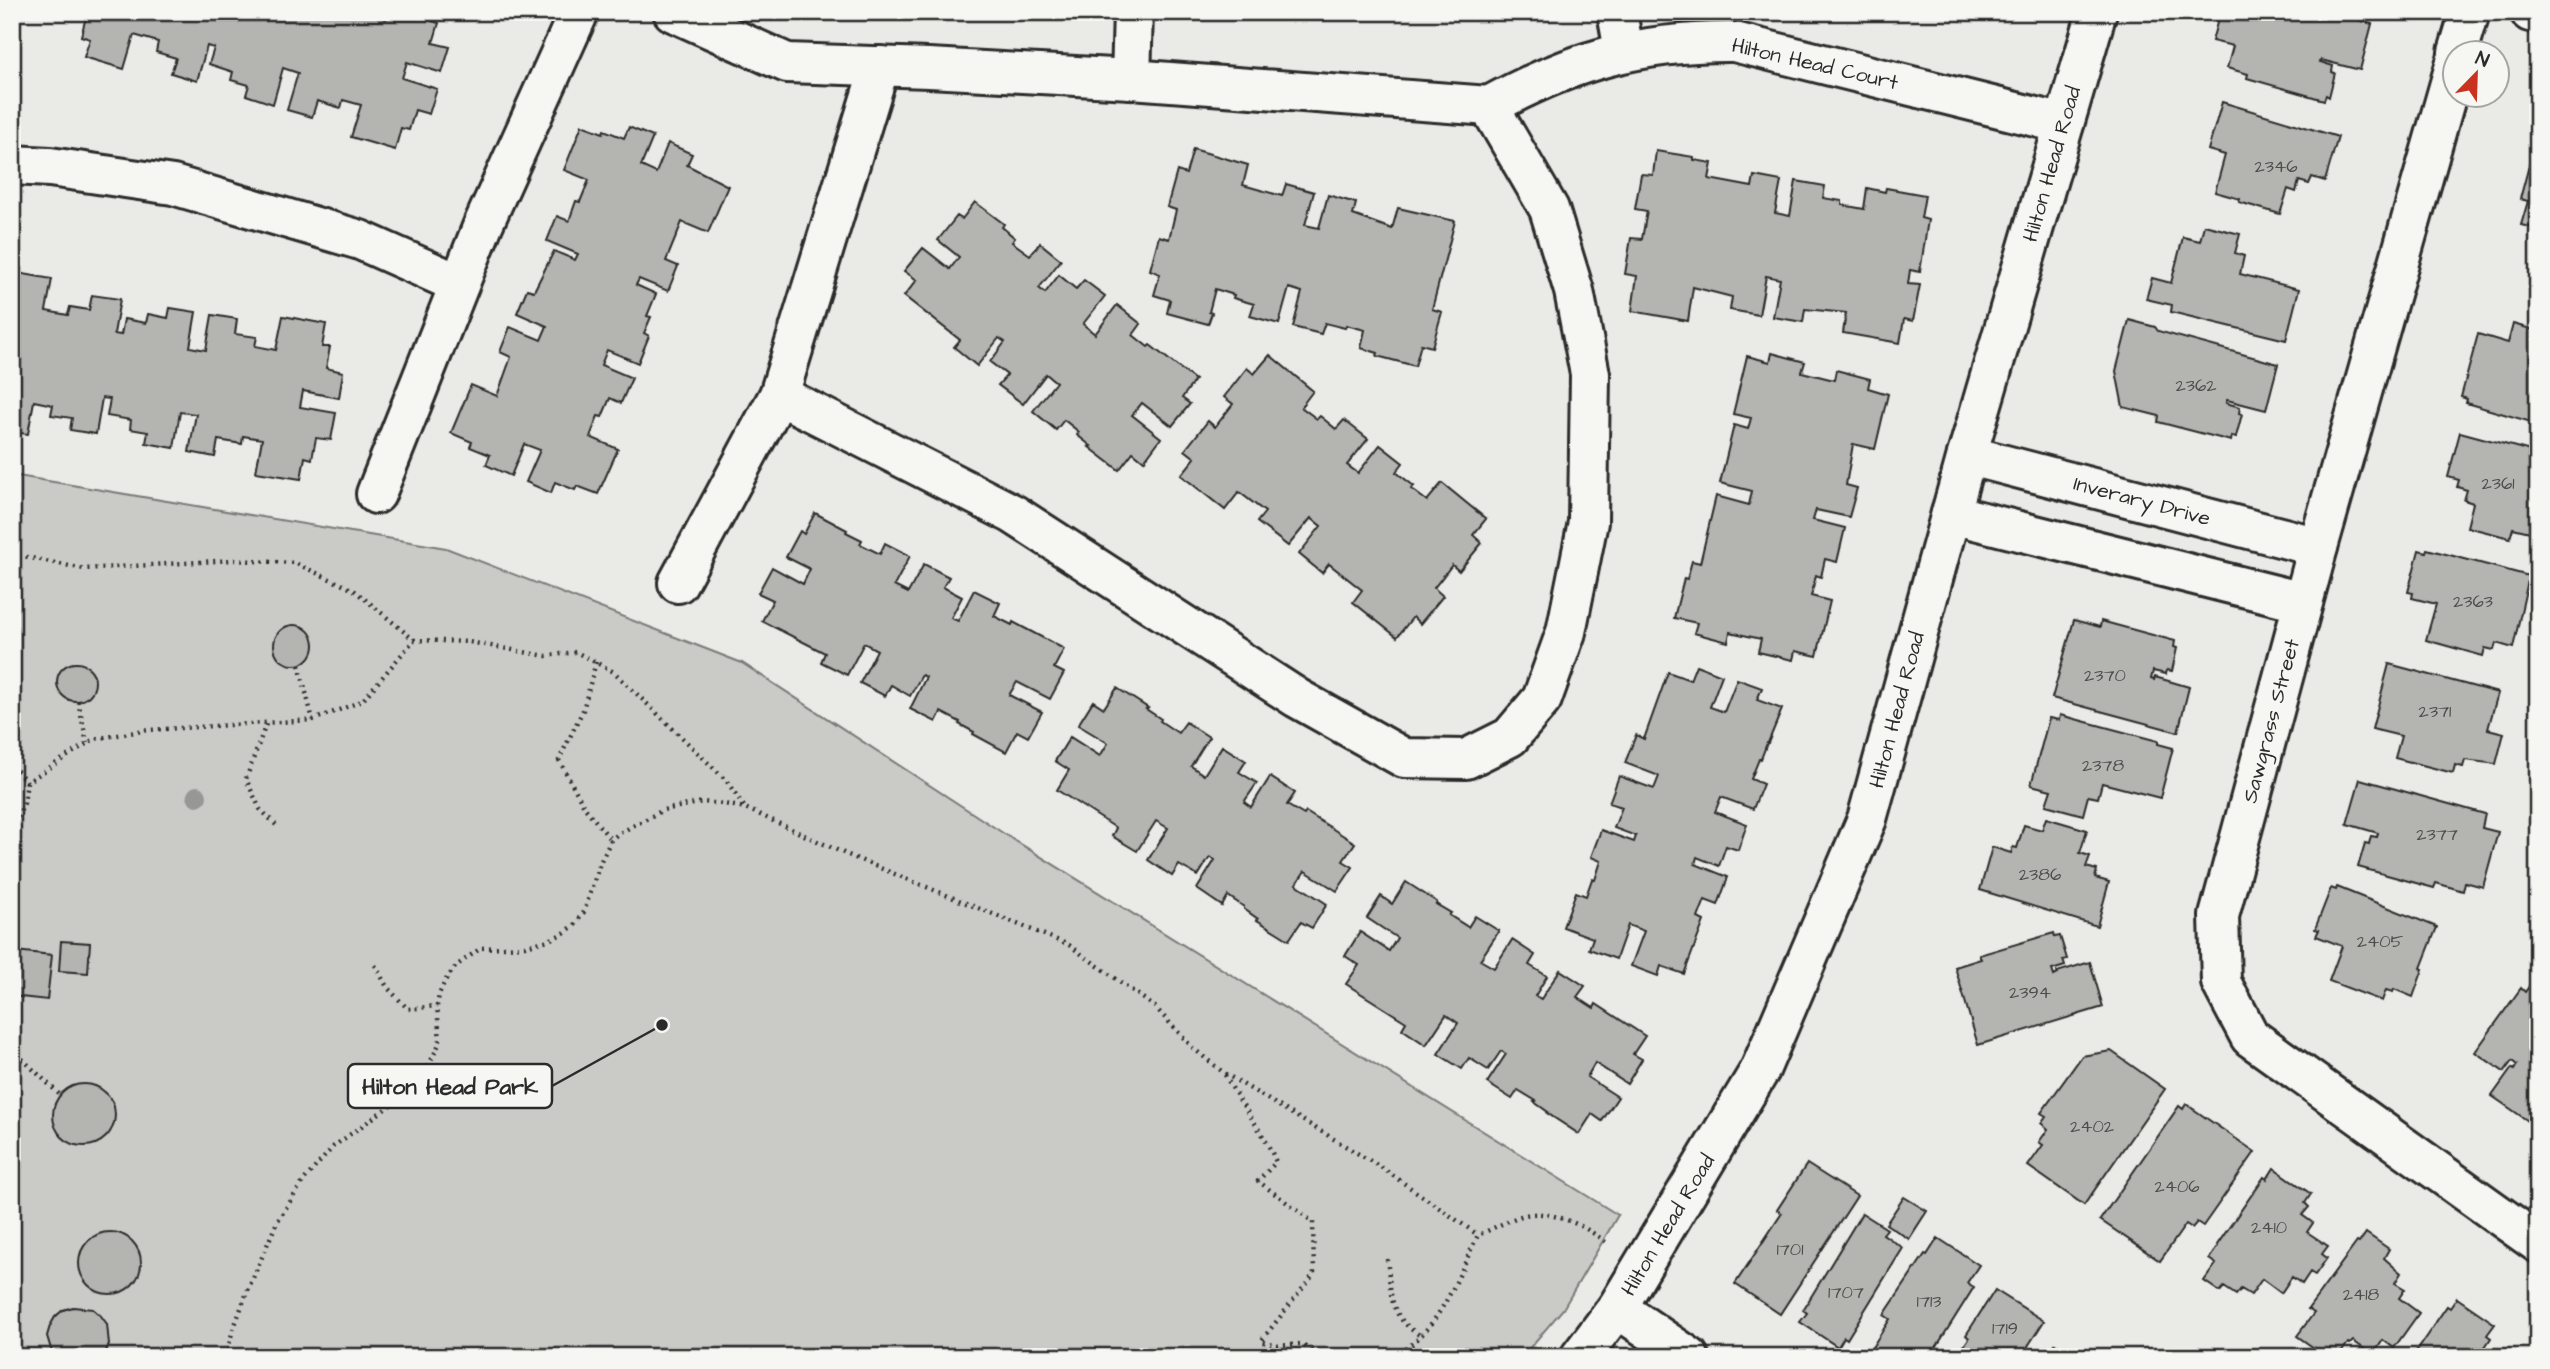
<svg xmlns="http://www.w3.org/2000/svg" width="2550" height="1369" viewBox="0 0 2550 1369" font-family="'Architects Daughter',sans-serif">
<rect width="100%" height="100%" fill="#eaeae6"/>
<filter id="ink" filterUnits="userSpaceOnUse"><feTurbulence type="fractalNoise" baseFrequency=".0143" numOctaves="2"/><feDisplacementMap in="SourceGraphic" scale="14" xChannelSelector="R" yChannelSelector="G"/><feConvolveMatrix kernelMatrix="1 2 1 2 8 2 1 2 1" color-interpolation-filters="sRGB"/></filter>
<g filter="url(#ink)">
<path fill="#cacac7" stroke="#7a7a79" stroke-width="2" d="M12 475 446 548 742 663 1006 835 1618 1215 1563 1309 1522 1357H12Z"/>
<g fill="#b4b4b1" stroke="#2b2b2b" stroke-width="2">
<path d="M365 12 386 19 388 12H434L432 21 439 23 433 43 450 47 442 73 407 62 402 78 437 89 429 114 415 110 409 130 401 128 395 150 351 137 361 105 343 100 341 108 317 101 312 117 287 110 298 73 283 68 273 104 246 95 249 85 231 80 233 72 209 64 214 48 207 46 197 81 171 73 176 58 156 52 158 42 134 35 124 69 84 57 90 39 81 36 86 17 72 13Z"/>
<path d="M2220 12H2331L2372 24 2360 70 2321 60 2320 62 2333 66 2332 72 2335 73 2329 97 2326 95 2324 100 2247 78 2248 74 2227 68 2233 46 2212 41Z"/>
<path d="M2222 102 2338 137 2325 181 2312 177 2309 184 2299 181 2296 192 2288 189 2280 214 2239 202 2240 199 2215 192 2225 155 2208 150Z"/>
<path d="M582 125 603 133 604 130 624 138 629 127 653 137 641 166 656 173 668 143 692 154 687 165 728 186 708 233 682 222 666 261 678 266 668 291 639 279 636 285 656 294 647 316 651 317 644 333 649 336 638 363 607 350 601 365 632 378 621 403 610 398 602 417 598 416 590 437 618 449 598 494 577 486 575 490 555 482 551 493 526 482 540 450 524 444 511 476 486 465 490 455 470 447 472 442 451 433 471 385 497 396 511 357 500 352 510 327 541 340 547 326 517 313 527 289 534 291 554 251 575 260 578 254 547 241 557 216 569 221 576 201 580 202 589 180 564 170Z"/>
<path d="M2535 143H2538V229L2521 225 2528 201 2520 199Z"/>
<path d="M1193 149 1248 165 1243 185 1282 196 1286 184 1314 192 1305 225 1319 228 1328 195 1356 203 1353 215 1392 229 1398 208 1455 221 1432 309 1442 312 1432 347 1421 344 1415 366 1377 356 1378 353 1361 348 1365 330 1346 325 1345 328 1325 323 1321 334 1293 327 1302 292 1289 288 1279 324 1250 316 1254 304 1233 298 1234 295 1215 289 1209 312 1212 313 1208 324 1167 313 1170 300 1154 295 1160 274 1150 270 1159 236 1169 239 1176 210 1167 207 1177 171 1186 174Z"/>
<path d="M1656 151 1694 157V160L1712 163 1709 179 1752 187 1754 176 1781 181 1775 213 1790 216 1796 181 1825 186 1823 198 1842 201V205L1864 209 1867 188 1885 192 1886 188 1925 195 1921 218 1928 220 1920 272 1910 270 1908 284 1920 285 1913 321 1904 319 1900 343 1843 333 1846 313 1805 309 1803 322 1773 317 1780 279 1766 276 1759 315 1730 310 1732 297 1693 287 1688 321 1632 311 1637 276 1625 274 1631 238 1642 239 1647 211 1635 209 1641 174 1653 175Z"/>
<path d="M975 202 1004 224 1002 227 1015 238 1012 242 1030 255 1040 243 1061 260 1039 288 1045 293 1059 275 1076 289 1084 280 1105 296 1083 324 1095 334 1117 305 1141 324 1133 335 1148 347 1150 345 1195 380 1182 398 1190 404 1172 426 1142 403 1132 415 1161 438 1144 461 1133 452 1119 470 1089 447 1091 446 1077 435 1079 432 1064 420 1056 430 1033 411 1056 382 1046 374 1023 404 998 385 1007 375 990 362 1005 342 999 338 977 366 954 347 960 340 904 296 917 280 904 271 923 248 950 269 959 257 938 240 957 216 962 219Z"/>
<path d="M2204 225 2240 234 2235 253 2244 256 2240 274 2299 289 2286 340 2171 312 2172 305 2146 299 2152 278 2171 283 2183 237 2200 241Z"/>
<path d="M12 272 52 279 46 311 68 315 70 307 89 310 92 295 120 299 114 334 121 335 124 319 146 323 148 314 168 318 170 308 196 312 190 347 206 350 212 315 237 319 235 334 257 337 255 346 276 350 283 316 326 324 322 347H330L326 368 343 372 339 398 303 391 300 407 336 413 331 440 316 438 312 459 305 457 301 479 256 472 262 439 243 436 242 444 218 440 215 457 189 452 196 414 180 412 174 448 146 443 148 432 130 429 131 420 107 416 110 399 102 398 96 434 70 430 72 418 51 415 53 405 34 401 28 434 12 432Z"/>
<path d="M2129 320 2155 327 2158 331 2278 364 2266 410 2227 400 2226 403 2240 407 2239 413 2242 414 2236 437 2232 436 2231 441 2158 422 2159 416 2123 407 2116 371Z"/>
<path d="M2513 324 2538 331V424L2466 403 2467 399 2461 397 2478 334 2508 343Z"/>
<path d="M1772 353 1805 362 1802 372 1834 380 1836 370 1870 379 1868 388 1888 394 1875 449 1853 444 1846 485 1857 488 1849 517 1816 510 1813 520 1845 528 1837 562 1825 559 1821 577 1816 575 1811 596 1830 601 1817 656 1795 651 1793 660 1758 652 1761 639 1730 632 1728 642 1694 633 1697 623 1674 618 1684 578 1687 579 1692 561 1700 563 1716 496 1749 505 1752 491 1720 483 1734 425 1748 429 1751 418 1733 414 1747 356 1770 362Z"/>
<path d="M1270 355 1313 391 1301 407 1317 419 1320 416 1336 429 1344 420 1368 439 1347 465 1358 473 1380 445 1403 463 1396 472 1414 486 1411 489 1427 501 1442 483 1486 519 1473 535 1482 543 1459 571 1452 565 1434 588 1443 596 1420 624 1413 617 1397 637 1353 602 1362 590 1329 564 1322 573 1299 554 1321 526 1311 518 1288 546 1257 522 1265 512 1239 492 1225 510 1181 475 1195 458 1185 450 1208 421 1215 427 1233 404 1224 397 1247 368 1254 374Z"/>
<path d="M2460 432 2538 453V508L2530 532 2513 528 2510 538 2467 527 2473 503 2464 500 2467 490 2457 487 2459 480 2448 477Z"/>
<path d="M815 513 847 530 846 532 862 540 860 544 880 554 885 543 910 556 894 586 908 593 924 564 949 577 943 587 962 597 951 618 958 621 974 590 1000 603 994 616 1012 625 1013 622 1064 649 1054 668 1064 673 1050 699 1017 682 1009 695 1042 712 1028 737 1017 731 1006 752 973 734 974 732 959 724 960 722 941 712 936 722 910 709 926 677 922 675 910 696 891 685 885 696 860 683 877 650 864 643 847 675 821 662 825 653 762 621 773 600 758 593 772 567 803 584 810 569 786 557 800 531 804 534Z"/>
<path d="M2427 549 2529 576 2513 648 2496 643 2494 650 2485 648 2483 656 2426 640 2436 604 2412 598 2413 593 2408 592 2419 550 2426 552Z"/>
<path d="M2074 620 2100 627 2101 621 2175 641 2174 647 2177 648 2172 671 2167 670 2166 674 2153 671 2151 679 2154 680 2155 677 2189 687 2178 732 2052 698Z"/>
<circle cx="294" cy="645" r="20"/>
<circle cx="76" cy="682" r="19"/>
<path d="M2389 664 2498 693 2488 729 2504 733 2496 764 2465 760 2463 767 2455 765 2453 773 2395 758 2401 736 2372 729Z"/>
<path d="M1696 665 1722 675 1710 707 1724 712 1737 679 1762 688 1757 700 1782 709 1768 743H1767L1761 759H1759L1751 779 1763 784 1753 809 1721 797 1715 812 1747 824 1738 850 1726 846 1719 866 1697 857 1695 864 1728 877 1718 905 1705 900 1698 918 1704 921 1684 974 1661 966 1658 976 1631 966 1644 931 1628 925 1616 959 1589 949 1593 938 1563 927 1576 892 1586 896 1592 879 1595 880 1601 861 1591 857 1601 830 1634 842 1636 836 1614 828 1622 807 1609 803 1619 776 1654 789 1659 776 1625 763 1636 735 1644 739 1668 672 1690 680Z"/>
<path d="M1117 688 1148 708 1146 709 1161 719 1160 721 1178 733 1186 722 1209 737 1191 766 1204 775 1222 746 1246 761 1239 772 1257 783 1244 802 1251 807 1270 777 1295 793 1287 805 1304 815 1306 812 1355 843 1343 861 1353 867 1337 891 1305 871 1296 884 1327 904 1312 928 1301 922 1289 940 1257 920 1258 919 1244 909V907L1228 896 1222 906 1197 889 1215 860 1210 857 1198 876 1179 865 1172 876 1148 860 1168 828 1156 821 1137 851 1112 836 1116 828 1057 790 1069 770 1055 761 1070 737 1100 756 1108 743 1078 725 1093 701 1104 708Z"/>
<path d="M2060 715 2158 741V744L2173 748 2160 798 2102 783 2098 798 2088 796 2083 815 2046 805 2051 790 2031 785 2049 718 2059 720Z"/>
<path d="M2360 779 2485 814 2482 828 2498 832 2483 887 2465 882 2463 891 2436 883 2434 888 2358 867 2365 843 2369 844 2371 836 2377 837 2378 833 2347 824Z"/>
<path d="M2046 818 2087 830 2080 853 2090 856 2086 867 2097 870 2095 878 2109 882 2097 926 1980 890 1992 847 2011 853 2013 847 2017 848 2024 825 2042 830Z"/>
<path d="M1406 882 1437 902 1436 904 1451 913 1449 915 1468 927 1475 916 1499 931 1480 960 1494 968 1512 940 1535 955 1529 965 1547 976 1535 996 1541 999 1560 970 1585 986 1577 997 1594 1008 1596 1004 1645 1036 1633 1054 1642 1059 1627 1084 1595 1063 1587 1077 1618 1097 1602 1121 1592 1114 1579 1134 1547 1113 1548 1112 1534 1102 1536 1101 1518 1090 1512 1099 1487 1083 1506 1054 1501 1051 1488 1070 1469 1058 1462 1069 1438 1054 1458 1023 1446 1015 1426 1045 1402 1029 1406 1022 1346 984 1359 965 1345 956 1360 932 1389 951 1397 938 1367 918 1381 896 1392 904Z"/>
<path d="M2337 887 2437 927 2421 968 2423 969 2413 997 2394 989 2393 992 2386 990 2382 1001 2329 981 2342 946 2316 936 2319 930 2315 929 2331 888 2336 890Z"/>
<path d="M2054 933 2055 937 2060 936 2067 959 2063 960 2065 966 2052 970 2054 976 2058 974 2057 972 2090 962 2103 1007 1978 1045 1955 967 1981 959 1979 955Z"/>
<path d="M61 941 90 943 88 973 59 971Z"/>
<path d="M15 951 52 955 47 1000 12 996Z"/>
<path d="M2538 974V1114L2531 1123 2492 1096 2512 1068 2514 1070 2517 1065 2512 1061 2504 1072 2475 1052 2521 988 2525 992Z"/>
<path d="M2111 1051 2165 1089 2084 1205 2028 1166 2043 1145 2039 1142 2048 1129 2041 1123 2046 1116 2041 1113 2082 1056Z"/>
<circle cx="84" cy="1115" r="31"/>
<path d="M2186 1104 2255 1152 2203 1226 2197 1222 2192 1228 2186 1224 2160 1261 2100 1220 2179 1106 2183 1109Z"/>
<path d="M1807 1164 1857 1196 1780 1314 1735 1284 1782 1213 1777 1210Z"/>
<path d="M2274 1168 2311 1194 2305 1203 2309 1207 2302 1215 2313 1223 2307 1232 2328 1246 2322 1254 2327 1258 2315 1275 2310 1272 2302 1284 2292 1277 2281 1293 2262 1279 2251 1295 2241 1289 2236 1295 2224 1287 2220 1292 2204 1281 2216 1264 2209 1259 2218 1246 2217 1245 2264 1177 2267 1179Z"/>
<path d="M1904 1197 1927 1211 1909 1239 1886 1224Z"/>
<path d="M1862 1213 1887 1229 1883 1234 1903 1248 1847 1339 1844 1337 1838 1347 1800 1322 1807 1313 1803 1310Z"/>
<circle cx="110" cy="1263" r="31"/>
<path d="M2366 1233 2389 1249 2384 1258 2401 1273 2395 1283 2405 1289 2399 1298 2419 1313 2394 1348 2383 1340 2373 1355 2353 1341 2350 1344 2348 1343 2338 1357H2327L2297 1336 2314 1313 2308 1309 2357 1242 2359 1243Z"/>
<path d="M1938 1238 1979 1265 1967 1283 1974 1287 1930 1357H1866L1890 1319 1884 1315 1925 1254 1927 1255Z"/>
<path d="M1995 1290 2044 1321 2021 1357H1957L1969 1338 1966 1335Z"/>
<path d="M2457 1298 2495 1324 2487 1335 2491 1338 2485 1347 2496 1355 2495 1357H2412L2447 1306 2450 1308Z"/>
<path d="M73 1307 93 1309 101 1316 107 1324 109 1345 103 1357 53 1356 47 1336 50 1326 55 1317 63 1310Z"/>
<path d="M2055 1344 2073 1357H2047Z"/>
</g>
<g fill="none" stroke-linecap="round" stroke-linejoin="round">
<g stroke="#2b2b2b" stroke-width="44">
<g id="street">
<path d="M673 12 787 63 929 68 1131 79 1489 106"/>
<path d="M1617 12 1624 51"/>
<path d="M2530 12 2538 14"/>
<path d="M2458 52 2470 12"/>
<path d="M1131 79 1133 12"/>
<path d="M1489 106C1571 61 1640 41 1734 42L2064 124"/>
<path d="M12 165 50 167 173 185 360 240 459 284"/>
<path d="M779 395 1013 514 1297 698 1404 758 1466 759 1510 737 1542 699 1566 632 1588 522 1590 374 1574 291 1549 209 1489 106"/>
<path d="M376 494 483 225 579 12"/>
<path d="M2318 547 2456 62"/>
<path d="M678 583 779 395 880 66"/>
<path d="M1617 1308 1689 1357"/>
</g>
</g>
<g stroke="#2b2b2b" stroke-width="44">
<g id="secondary">
<path d="M1967 455 2318 547 2219 916 2221 982 2250 1037 2538 1243"/>
<path d="M1951 514 2303 602"/>
<path d="M1580 1357 1617 1308 1760 1070 1867 819 1967 455 2097 12"/>
</g>
</g>
<g stroke="#2b2b2b" stroke-width="4.5" stroke-dasharray="2 5" stroke-linecap="butt">
<path d="M12 554 84 569 233 560 295 563 354 590 414 640"/>
<path d="M596 662 583 710 559 760 585 808 611 840"/>
<path d="M299 665 313 720"/>
<path d="M78 701 87 743"/>
<path d="M266 724 246 779 260 809 278 827"/>
<path d="M12 765 27 782"/>
<path d="M12 830 24 803 27 782 94 739 148 730 313 720 362 701 414 640 469 642 546 656 576 652 614 672 726 780 745 808"/>
<path d="M375 965 387 987 408 1009 437 1006"/>
<path d="M12 1049 60 1095"/>
<path d="M1225 1075C1241 1106 1263 1130 1276 1162L1258 1181 1313 1222 1314 1274 1261 1341 1276 1346 1301 1344 1328 1357"/>
<path d="M1387 1259C1392 1295 1387 1315 1421 1336"/>
<path d="M226 1357 232 1333 247 1292 277 1222 304 1180 334 1146 388 1107 418 1081 428 1067 440 1042 437 1006 439 995 445 981 456 966 481 948 525 946 549 940 564 933 575 925 584 912 600 863 611 840 618 834 663 810 703 802 724 804 745 808 848 855 1069 945 1155 1007 1193 1048 1224 1073 1382 1168 1478 1235"/>
<path d="M1394 1357C1440 1330 1456 1280 1478 1235 1493 1229 1509 1219 1525 1215 1552 1209 1588 1227 1608 1244"/>
</g>
<use href="#street" stroke="#f6f6f2" stroke-width="38"/>
<use href="#secondary" stroke="#f6f6f2" stroke-width="38"/>
</g>
<circle fill="#979795" cx="197" cy="796" r="10"/>
</g>
<g text-anchor="middle" dominant-baseline="central" stroke-width="6" stroke-linejoin="round" paint-order="stroke">
<g font-size="18" fill="#4d4d4c">
<text x="2276" y="166">2346</text>
<text x="2196" y="385">2362</text>
<text x="2498" y="483">2361</text>
<text x="2473" y="601">2363</text>
<text x="2105" y="675">2370</text>
<text x="2435" y="711">2371</text>
<text x="2103" y="765">2378</text>
<text x="2437" y="834">2377</text>
<text x="2040" y="874">2386</text>
<text x="2380" y="941">2405</text>
<text x="2030" y="992">2394</text>
<text x="2092" y="1126">2402</text>
<text x="2177" y="1186">2406</text>
<text x="2269" y="1227">2410</text>
<text x="1790" y="1249">1701</text>
<text x="1846" y="1292">1707</text>
<text x="2361" y="1294">2418</text>
<text x="1929" y="1301">1713</text>
<text x="2005" y="1328">1719</text>
</g>
<g font-size="21" fill="#2b2b2b" stroke="#f6f6f2">
<text transform="translate(1815 64) rotate(13)">Hilton Head Court</text>
<text transform="translate(2052 164) rotate(-74)">Hilton Head Road</text>
<text transform="translate(2142 501) rotate(15)">Inverary Drive</text>
<text transform="translate(1897 710) rotate(-75)">Hilton Head Road</text>
<text transform="translate(2271 721) rotate(-75)">Sawgrass Street</text>
<text transform="translate(1668 1225) rotate(-59)">Hilton Head Road</text>
</g>
</g>
<path fill="none" stroke="#2b2b2b" stroke-width="2.5" d="M662 1025L552 1086"/>
<circle fill="#2b2b2b" stroke="#f6f6f2" stroke-width="2.5" cx="662" cy="1025" r="7"/>
<rect fill="#f6f6f2" stroke="#2b2b2b" stroke-width="2.5" x="348" y="1064" width="204" height="44" rx="7"/>
<g font-size="23" text-anchor="middle" font-weight="bold" fill="#2b2b2b">
<text x="450" y="1094">Hilton Head Park</text>
</g>
<rect width="2550" height="1369" fill="none" stroke="#f6f6f2" stroke-width="42"/>
<rect x="21" y="21" width="2508" height="1327" fill="none" stroke="#2b2b2b" stroke-width="2.5" filter="url(#ink)"/>
<g transform="translate(2476 74) rotate(23)"><circle r="33" fill="#f6f6f2" stroke="#a5a5a2" stroke-width="2"/>
<path d="M0-5L12 26L0 18L-12 26Z" fill="#c8321e"/>
<text y="-10" font-size="19" font-weight="bold" text-anchor="middle" fill="#2b2b2b">N</text>
</g>
</svg>
